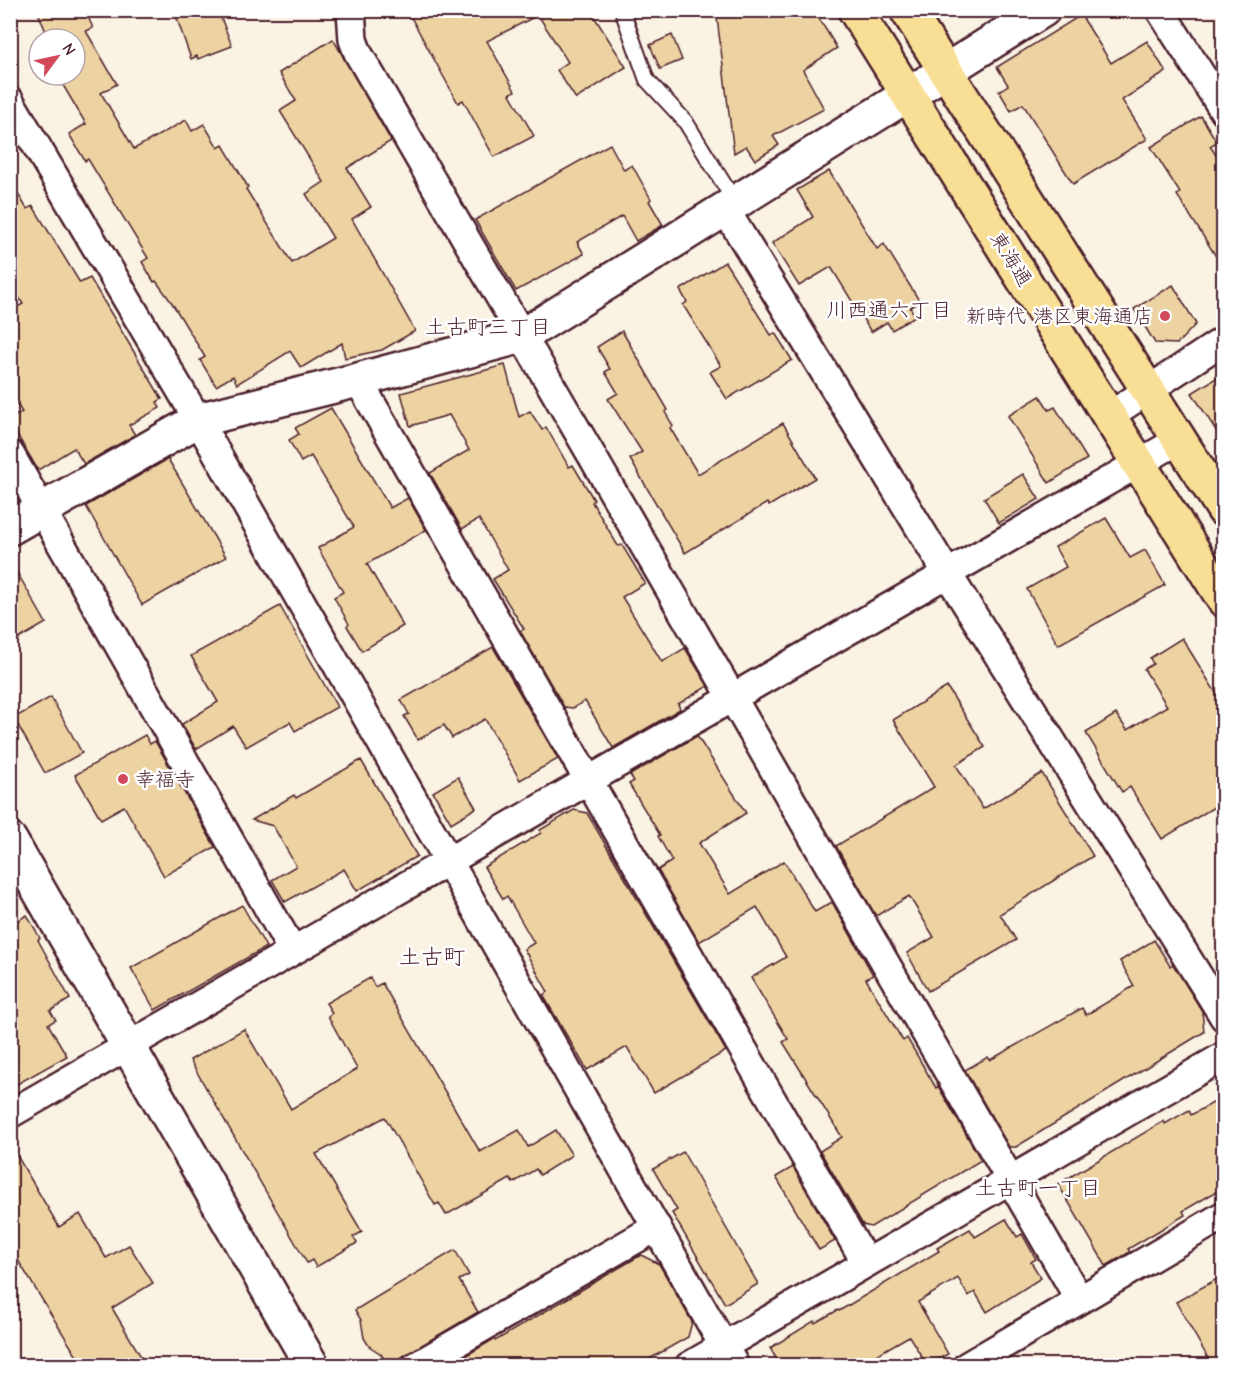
<svg xmlns="http://www.w3.org/2000/svg" width="1234" height="1376" viewBox="0 0 1234 1376" font-family="'Comic Neue','Klee One',sans-serif">
<rect width="100%" height="100%" fill="#faf2e3"/>
<filter id="ink" filterUnits="userSpaceOnUse"><feTurbulence type="fractalNoise" baseFrequency=".0167" numOctaves="2"/><feDisplacementMap in="SourceGraphic" scale="12" xChannelSelector="R" yChannelSelector="G"/><feConvolveMatrix kernelMatrix="1 2 1 2 8 2 1 2 1" color-interpolation-filters="sRGB"/></filter>
<g filter="url(#ink)">
<g fill="#edd3a2" stroke="#4a1f2b" stroke-width="1.5">
<path d="M37 10H85L93 28 86 31 117 84 101 93 134 149 186 120 192 131 204 124 218 148 223 145 248 187 246 189 292 263 333 238 306 194 324 182 280 111 296 101 279 73 333 39 391 141 347 168 371 207 352 219 415 331 382 350 345 358 342 343 301 368 290 351 237 384 233 376 216 386 200 360 205 357 172 303 156 281 154 282 142 262 148 258 88 159 85 161 69 134 86 124 57 75H75V39H49Z"/>
<path d="M174 10H218L232 46 198 59 197 56 191 59Z"/>
<path d="M407 10H590L626 67 576 99 557 70 568 62 538 15 487 41 515 91 510 94 534 136 494 157 463 100 458 103Z"/>
<path d="M716 10H814L837 48 803 70 824 109 773 136 779 145 755 160 746 146 734 153Z"/>
<path d="M1081 15 1111 63 1147 41 1166 72 1122 100 1147 139 1073 184 1023 104 1011 111 999 91 1008 85 997 67Z"/>
<path d="M672 35 682 60 660 69 650 45Z"/>
<path d="M1201 116 1217 142 1210 146 1224 167V269L1177 195 1180 193 1151 147Z"/>
<path d="M610 144 624 170 632 165 651 199 649 201 663 225 636 241 622 216 577 242 584 254 516 291 475 220Z"/>
<path d="M829 171 877 249 884 244 920 302 910 307 915 316 892 330 887 322 871 332 831 267 799 286 772 243 813 217 797 190Z"/>
<path d="M10 181 27 209 33 206 80 283 90 278 162 399 157 402 160 408 129 425 135 435 84 464 74 448 38 470 10 423V419L22 412 10 394V311L23 304 10 283Z"/>
<path d="M725 262 771 335 775 333 792 360 727 399 710 372 721 366 683 305 687 302 680 290Z"/>
<path d="M1173 285 1196 324 1177 344 1155 343 1134 309Z"/>
<path d="M622 331 668 410 665 412 673 426 670 428 698 474 783 423 815 478 769 506 767 503 685 553 630 459 642 452 608 399 618 393 605 372 610 369 597 347Z"/>
<path d="M505 365 519 417 530 411 542 430 546 427 569 467 573 465 594 500 592 502 618 546 622 545 645 583 622 597 662 662 685 648 708 686 678 704 680 709 613 748 585 701 573 708 564 707 520 631 524 629 493 579 508 570 479 519 462 529 430 473 469 450 449 415 410 426 401 393Z"/>
<path d="M1224 373V443L1192 393Z"/>
<path d="M1040 396 1049 410 1055 407 1087 459 1049 483 1008 416Z"/>
<path d="M331 408 390 508 408 498 426 530 367 564 403 626 362 651 347 626 349 624 334 597 343 592 318 548 354 527 311 456 301 462 289 440 299 434 295 428Z"/>
<path d="M168 459 226 557 142 605 86 506Z"/>
<path d="M1023 474 1039 499 999 523 984 498Z"/>
<path d="M1106 518 1130 558 1145 550 1165 585 1058 645 1027 589 1066 567 1055 547Z"/>
<path d="M10 560 46 623 10 644Z"/>
<path d="M280 606 337 707 295 731 290 722 246 747 233 726 196 749 182 724 218 702 191 656Z"/>
<path d="M1182 638 1224 706V801L1162 839 1130 787 1122 792 1086 733 1116 714 1127 730 1167 706 1144 669 1153 664 1150 658Z"/>
<path d="M493 647 558 759 520 780 485 719 452 738 444 725 418 740 404 716 409 714 401 700Z"/>
<path d="M947 687 985 747 956 765 983 809 1042 773 1093 856 1000 914 1016 940 928 991 907 953 934 937 909 896 876 916 836 846 934 787 893 720Z"/>
<path d="M51 697 82 753 45 773 14 718Z"/>
<path d="M145 735 150 744 155 741 215 847 164 876 124 806 101 819 75 775Z"/>
<path d="M697 736 746 813 699 843 730 894 784 861 815 912 832 902 873 975 866 979 903 1041 907 1038 936 1088 938 1086 981 1160 871 1227 863 1225 820 1151 842 1137 783 1042 788 1039 751 978 786 957 757 907 699 942 658 870 672 861 658 836 660 835 629 784 634 781 630 775Z"/>
<path d="M361 760 417 856 357 891 344 869 285 902 272 880 296 866 273 826 252 820 294 795 296 798Z"/>
<path d="M458 777 476 808 451 823 433 792Z"/>
<path d="M574 810 587 813 726 1051 654 1093 627 1047 587 1070 543 995 548 992 524 949 534 943 507 896 503 899 484 867 541 833 540 830Z"/>
<path d="M242 905 266 947 155 1010 131 968Z"/>
<path d="M27 915 40 938 38 940 70 999 50 1011 56 1020 48 1024 67 1056 10 1088V925Z"/>
<path d="M1154 940 1170 966 1173 964 1202 1011 1204 1032 1016 1147H1009L965 1070 988 1057 990 1060 1082 1008 1086 1015 1134 986 1120 961Z"/>
<path d="M370 978 375 987 382 983 480 1152 519 1130 528 1147 556 1130 572 1155 540 1175 536 1169 513 1183 510 1179 446 1215 439 1203 435 1205 385 1117 316 1154 362 1232 353 1237 357 1243 316 1267 312 1260 307 1263 190 1060 244 1029 291 1109 357 1069 328 1016 332 1013 326 1003Z"/>
<path d="M1224 1097V1167L1219 1170 1224 1178V1187L1183 1211 1185 1215 1128 1249 1130 1252 1106 1266 1058 1184 1164 1121 1165 1124 1189 1110 1191 1115Z"/>
<path d="M10 1144 59 1227 80 1214 106 1258 129 1245 153 1283 112 1308 146 1365H82L10 1247Z"/>
<path d="M683 1152 758 1284 725 1304 672 1213 677 1210 653 1169Z"/>
<path d="M793 1167 835 1241 819 1250 776 1177Z"/>
<path d="M1006 1219 1017 1237 1022 1234 1036 1259 1031 1262 1041 1278 987 1312 975 1292 968 1296 958 1278 918 1302 948 1354 927 1365 909 1336 859 1365H780L770 1348 814 1321 815 1323 838 1310 839 1311 939 1251 937 1248 970 1229 975 1237Z"/>
<path d="M455 1250 469 1275 459 1280 478 1312 388 1365 381 1354 369 1346 364 1338 361 1320 355 1310Z"/>
<path d="M641 1255 659 1264 692 1322 688 1337 639 1365H452L468 1356 467 1355 494 1339 495 1341Z"/>
<path d="M1224 1275V1365H1212L1176 1302Z"/>
</g>
<g fill="none" stroke-linecap="round" stroke-linejoin="round">
<g stroke="#4a1f2b" stroke-width="18">
<path id="lane" d="M622 10 647 80 685 121 735 202"/>
</g>
<g stroke="#4a1f2b" stroke-width="32">
<g id="street">
<path d="M351 10 353 40 358 53 732 697 1079 1299"/>
<path d="M1160 10 1224 111"/>
<path d="M10 101 198 420 735 1366"/>
<path d="M725 209 947 573 1224 1017"/>
<path d="M358 380 866 1263"/>
<path d="M1109 416 1224 340"/>
<path d="M10 454 292 950"/>
<path d="M10 1114 1179 440"/>
<path d="M416 1366 657 1227"/>
<path d="M689 1366 1224 1056"/>
<path d="M967 1366 1224 1215"/>
</g>
</g>
<g stroke="#4a1f2b" stroke-width="38">
<g id="secondary">
<path d="M10 528 198 420 358 380 522 336 1043 10"/>
<path d="M10 840 312 1366"/>
</g>
</g>
<g stroke="#4a1f2b" stroke-width="38">
<g id="primary">
<path d="M855 10 1224 600"/>
<path d="M907 10 1224 510"/>
</g>
</g>
<use href="#lane" stroke="#fff" stroke-width="14"/>
<use href="#street" stroke="#fff" stroke-width="27"/>
<use href="#secondary" stroke="#fff" stroke-width="33"/>
<use href="#primary" stroke="#f9df96" stroke-width="33"/>
</g>
</g>
<g fill="#d1495b" stroke="#fff" stroke-width="2">
<circle cx="1165" cy="316" r="6"/>
<circle cx="123" cy="779" r="6"/>
</g>
<g text-anchor="middle" dominant-baseline="central" stroke-width="5" stroke-linejoin="round" paint-order="stroke">
<g font-size="20" fill="#4a1f2b" stroke="#fff">
<text transform="translate(1011 259) rotate(58)">東海通</text>
</g>
<g font-size="20" fill="#4a1f2b" stroke="#fff" text-anchor="end">
<text x="1153" y="316">新時代 港区東海通店</text>
<text x="135" y="779" text-anchor="start">幸福寺</text>
</g>
<g font-size="21" fill="#4a1f2b" stroke="#fff">
<text x="889" y="310">川西通六丁目</text>
<text x="488" y="327">土古町三丁目</text>
<text x="1038" y="1188">土古町一丁目</text>
</g>
<g font-size="22" fill="#4a1f2b" stroke="#fff">
<text x="432" y="957">土古町</text>
</g>
</g>
<rect width="1234" height="1376" fill="none" stroke="#fff" stroke-width="36"/>
<rect x="18" y="18" width="1198" height="1340" fill="none" stroke="#4a1f2b" stroke-width="2" filter="url(#ink)"/>
<g transform="translate(57 57) rotate(57)"><circle r="28" fill="#ffffff" stroke="#b7a5aa" stroke-width="1.5"/>
<path d="M0-4.5L10 22L0 15L-10 22Z" fill="#d1495b"/>
<text y="-9" font-size="16" font-weight="bold" text-anchor="middle" fill="#4a1f2b">N</text>
</g>
</svg>
